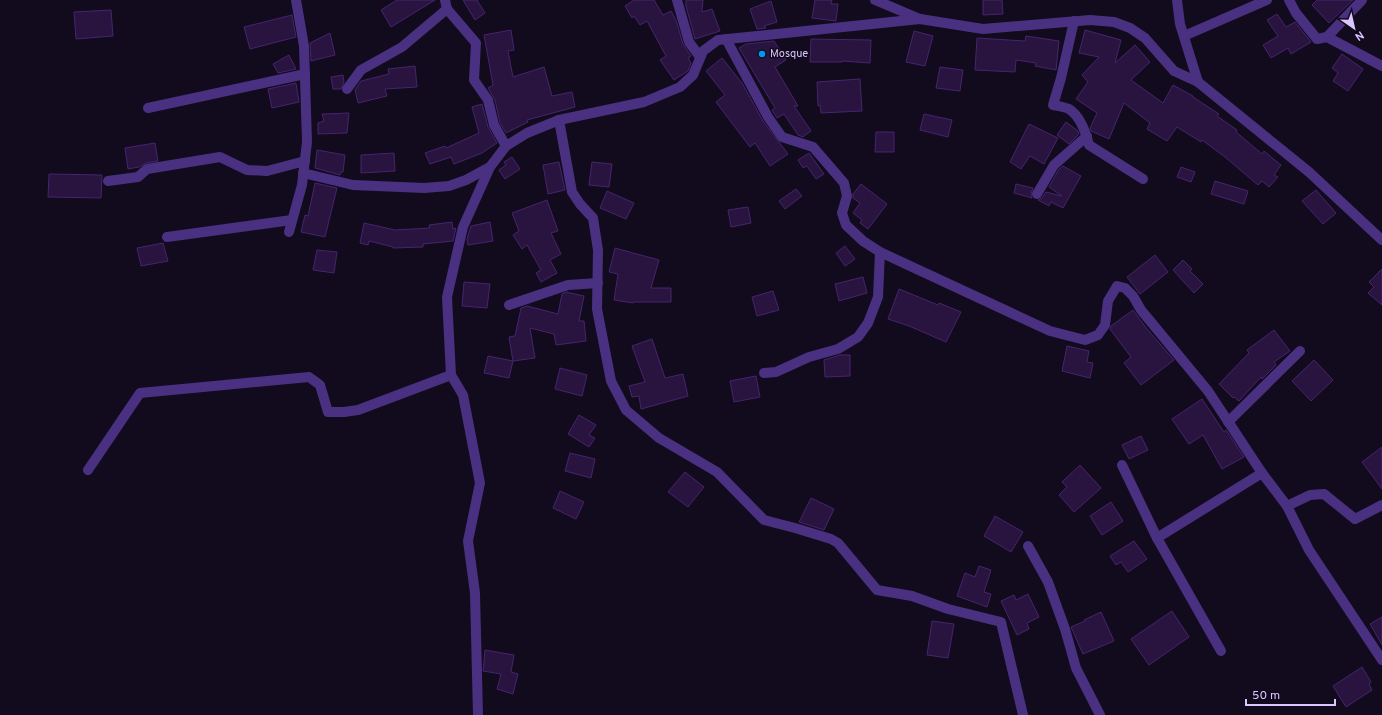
<svg xmlns="http://www.w3.org/2000/svg" width="1382" height="715" viewBox="0 0 1382 715" font-family="Overpass,sans-serif">
<rect width="100%" height="100%" fill="#120a1d"/>
<g fill="#291440" stroke="#46246e">
<path d="M397 0H435L391 27 381 10Z"/>
<path d="M463 0H477L485 13 475 20Z"/>
<path d="M634 0H654L663 15 671 11 676 20 683 44 691 56 688 58 691 63 688 71 674 80 660 60 666 56 647 21 640 25 634 16 632 18 625 6Z"/>
<path d="M686 0H703L702 12 712 9 720 31 695 39 686 6Z"/>
<path d="M815 0H832L831 4H838L836 21 812 18Z"/>
<path d="M983 0H1002L1003 14 983 15Z"/>
<path d="M1317 0H1353L1329 23 1312 5Z"/>
<path d="M771 1 777 22 764 26 766 28 757 29 750 9Z"/>
<path d="M111 10 113 36 76 39 74 12Z"/>
<path d="M1277 14 1286 27 1295 22 1311 42 1291 54 1288 48 1271 58 1263 45 1278 36 1267 20Z"/>
<path d="M292 15 296 37 250 49 244 27Z"/>
<path d="M511 30 514 50 508 51 513 77 544 67 552 96 572 92 575 107 527 120 528 122 506 133 500 123 495 100 488 88 493 85 484 35Z"/>
<path d="M1085 30 1121 40 1115 63 1135 45 1150 62 1131 80 1163 103 1173 85 1193 96V97L1219 114 1217 116 1237 130 1236 132 1262 154 1264 151 1281 165 1274 175 1278 177 1269 187 1262 181 1258 185 1225 157 1202 140 1201 142 1177 127 1167 141 1147 129 1150 123 1124 103 1109 139 1091 131 1090 128 1097 113 1076 99 1088 82 1082 75 1099 57 1079 53Z"/>
<path d="M914 31 933 36 925 66 906 62Z"/>
<path d="M330 33 335 55 311 61 310 43Z"/>
<path d="M1026 36 1059 41 1056 70 1035 66 1036 63 1016 60 1015 72 975 70 977 38 1025 41Z"/>
<path d="M811 39 871 40 870 63 842 61V62H810Z"/>
<path d="M774 41 786 60 775 67 798 106H794L811 131 803 137 798 135 784 114 777 118 772 110 775 108 739 48 746 44Z"/>
<path d="M1342 54 1363 69 1348 91 1333 81 1338 73 1332 68Z"/>
<path d="M289 55 296 69 278 73 273 64Z"/>
<path d="M722 58 742 83 763 121 788 154 770 166 755 143 750 147 716 102 725 95 706 71Z"/>
<path d="M415 66 417 87 385 89 387 96 358 103 355 90 361 81 389 74 388 69Z"/>
<path d="M940 67 963 70 960 91 936 88Z"/>
<path d="M343 75 344 82 341 89H333L331 77Z"/>
<path d="M860 79 862 111 821 113 820 105 818 106 817 82Z"/>
<path d="M296 83 299 102 272 108 268 89Z"/>
<path d="M482 104 488 127 497 143 482 153 454 164 451 157 430 164 425 153 445 146 446 148 479 133 472 107Z"/>
<path d="M349 113 347 133 318 134V123L324 121 322 114Z"/>
<path d="M924 114 952 120 948 137 920 130Z"/>
<path d="M1066 122 1078 131 1079 134 1069 144 1057 135Z"/>
<path d="M1029 124 1058 138 1044 164 1030 156 1021 169 1010 162Z"/>
<path d="M876 132H894V152H875Z"/>
<path d="M155 143 158 161 146 163 139 167 128 169 125 148Z"/>
<path d="M317 150 345 155 343 172H341L340 175 315 168Z"/>
<path d="M394 153 395 171 361 173V155Z"/>
<path d="M809 153 824 174 816 179 807 166 803 168 798 160Z"/>
<path d="M512 157 520 169 505 179 499 170 506 165 504 162Z"/>
<path d="M559 162 565 190 548 194 543 165Z"/>
<path d="M592 162 612 164 609 187 589 185Z"/>
<path d="M1063 166 1081 176 1063 208 1051 202 1049 206 1038 200 1042 198 1046 192 1062 196 1049 187 1059 169Z"/>
<path d="M1181 167 1195 172 1191 182 1177 177Z"/>
<path d="M49 174 102 175 101 198 48 197Z"/>
<path d="M1215 181 1248 191 1244 204 1211 194Z"/>
<path d="M315 183 337 188 325 237 301 232 305 215 308 216Z"/>
<path d="M861 184 887 204 868 229 860 223 862 220 853 213 860 203 853 198V194Z"/>
<path d="M1016 184 1033 188 1031 194 1032 198 1014 193Z"/>
<path d="M796 189 802 196 785 209 779 201Z"/>
<path d="M1316 190 1336 213 1323 224 1302 201Z"/>
<path d="M607 191 634 203 626 219 600 208Z"/>
<path d="M547 200 558 231 551 233 561 254 550 260 557 273 541 282 536 273 541 270 527 245 522 249 513 235 519 231 512 213Z"/>
<path d="M748 207 751 223 731 227 728 210Z"/>
<path d="M452 222 453 229 456 228 453 241 423 244V247L393 248V247L369 241 368 245 360 243 364 223 395 230 430 228 429 225Z"/>
<path d="M490 222 493 241 468 245 467 239 471 226Z"/>
<path d="M163 243 168 261 141 266 137 248Z"/>
<path d="M845 246 855 259 845 266 836 253Z"/>
<path d="M615 248 659 260 651 288H671V302H634L633 303 614 300 618 274 609 272Z"/>
<path d="M317 250 337 252 334 273 313 270Z"/>
<path d="M1155 255 1168 272 1140 294 1127 277Z"/>
<path d="M1183 260 1192 269 1190 271 1203 284 1194 293 1173 270Z"/>
<path d="M1382 269V305L1368 293 1374 287 1369 282Z"/>
<path d="M863 277 867 293 839 301 835 284Z"/>
<path d="M464 282 490 284 487 308 462 306Z"/>
<path d="M899 289 938 305 939 303 961 312 946 342 909 326 888 319Z"/>
<path d="M773 291 779 310 757 316 752 297Z"/>
<path d="M566 292 584 296 579 321H584L586 341 556 345 554 334 530 328 535 358 513 361 509 337 515 336 521 308 527 306 558 314 562 294Z"/>
<path d="M1133 310 1147 329 1174 360 1141 385 1124 363 1131 357 1110 329 1111 326Z"/>
<path d="M1274 330 1290 351 1274 362 1276 365 1262 379 1261 377 1239 401 1234 397 1233 398 1219 384 1249 353 1247 350Z"/>
<path d="M652 339 665 378 683 374 688 396 641 409 639 396 632 397 629 386 645 382 632 346Z"/>
<path d="M1067 346 1089 351 1087 362 1093 363 1090 378 1062 371Z"/>
<path d="M840 355H850V376L825 377 824 360Z"/>
<path d="M488 356 513 361 509 378 484 373Z"/>
<path d="M1314 360 1333 380 1311 401 1292 381Z"/>
<path d="M560 368 587 375 582 396 555 389Z"/>
<path d="M756 376 760 397 734 402 730 381Z"/>
<path d="M1202 399 1224 432 1226 430 1244 457 1222 469 1203 435 1189 444 1172 419Z"/>
<path d="M579 415 596 425 589 435 595 438 589 447 568 434Z"/>
<path d="M1141 436 1148 450 1129 459 1122 445Z"/>
<path d="M1382 447V489L1362 462Z"/>
<path d="M570 453 595 459 591 478 565 471Z"/>
<path d="M1080 465 1101 488 1074 512 1059 495 1067 487 1062 482Z"/>
<path d="M685 472 704 487 688 507 668 492Z"/>
<path d="M560 491 584 502 576 519 553 508Z"/>
<path d="M811 498 834 509 824 530 799 522Z"/>
<path d="M1111 502 1123 521 1102 535 1090 516Z"/>
<path d="M995 516 1023 532 1011 552 984 536Z"/>
<path d="M1134 541 1147 559 1128 572 1121 562 1116 565 1110 556Z"/>
<path d="M979 566 991 570 984 592 991 594 987 607 957 596 965 573 975 577Z"/>
<path d="M1028 594 1039 617 1027 623 1029 629 1017 635 1001 601 1014 595 1016 600Z"/>
<path d="M1172 611 1189 637 1149 665 1131 639Z"/>
<path d="M1101 612 1114 641 1083 654 1071 627 1085 621 1084 620Z"/>
<path d="M1382 617V645L1370 624Z"/>
<path d="M932 621 954 624 948 658 927 655Z"/>
<path d="M485 650 514 655 511 672 518 674 513 694 497 689 501 674 483 671Z"/>
<path d="M1362 667 1371 682 1369 684 1372 690 1346 707 1333 686Z"/>
</g>
<g fill="none" stroke-linecap="round" stroke-linejoin="round">
<g stroke="#493081" stroke-width="10">
<path d="M445 0 447 9 476 43 474 80 488 100 494 125 506 146"/>
<path d="M677 0 689 42 700 57"/>
<path d="M1289 0 1296 13 1317 39 1327 37 1382 66"/>
<path d="M1074 21 1061 78 1053 105C1058 106 1065 107 1069 109 1080 116 1086 133 1089 145L1143 179"/>
<path d="M1184 36 1267 0"/>
<path d="M1327 37 1362 0"/>
<path d="M726 39 768 117 782 137 813 147 844 183 847 196 842 213 846 225 863 241 880 252 1050 331 1085 340 1098 335 1105 325 1108 301 1117 286 1125 288 1133 296 1141 310 1208 391 1262 473 1287 506 1309 550 1382 660"/>
<path d="M347 89 361 70 402 47 447 9"/>
<path d="M148 108 305 74"/>
<path d="M559 120 572 192 580 204 593 218 598 250 597 309 611 381 626 410 659 438 717 472 764 520 795 528 831 539 838 543 877 590 912 596 948 609 1001 622 1023 715"/>
<path d="M303 173 353 185 424 188 449 186 466 180 490 167"/>
<path d="M108 181 138 177 147 169 220 157 247 170 267 171 305 161"/>
<path d="M1037 194 1054 165 1087 136"/>
<path d="M289 232 302 185 307 142 304 46 296 0"/>
<path d="M167 237 292 220"/>
<path d="M509 305 568 285 598 283"/>
<path d="M764 373 776 372 809 357 838 349 858 337 868 323 878 297 880 252"/>
<path d="M1228 422 1300 351"/>
<path d="M1122 465 1157 538 1221 651"/>
<path d="M88 470 140 393 309 377 320 385 328 412H344L358 410 451 375"/>
<path d="M1287 506 1310 495 1324 494 1355 519 1382 505"/>
<path d="M1157 538 1262 473"/>
<path d="M1028 546 1048 582 1065 629 1076 668 1100 715"/>
<path d="M478 715 475 593 468 541 480 483 463 395 451 375 447 297 463 227 490 167 506 146 527 133 559 120 644 102 680 87 693 75 703 51 718 40 920 19"/>
</g>
<g stroke="#493081" stroke-width="10">
<path d="M875 0 920 19 983 29 1090 20 1114 22 1130 28 1145 38 1174 71 1198 82 1309 172 1382 240"/>
<path d="M1177 0 1180 24 1198 82"/>
</g>
</g>
<circle fill="#0099f1" stroke="#120a1d" stroke-width="1.5" cx="762" cy="54" r="4"/>
<g text-anchor="middle" dominant-baseline="central" stroke-width="3" stroke-linejoin="round" paint-order="stroke">
<g font-size="11" fill="#dcc6ff" stroke="#120a1d" text-anchor="start">
<text x="770" y="54">Mosque</text>
</g>
</g>
<g transform="translate(1354 28) rotate(146)" stroke="#120a1d" stroke-width="3" paint-order="stroke">
<path d="M0-3L7 15L0 10L-7 15Z" fill="#dcc6ff"/>
<text y="-6" font-size="11" font-weight="bold" text-anchor="middle" fill="#dcc6ff">N</text>
</g>
<path d="M1246 699v6h89v-6" fill="none" stroke="#dcc6ff" stroke-width="2"/>
<text x="1252" y="699" font-size="12" fill="#dcc6ff" stroke="#120a1d" stroke-width="3" paint-order="stroke">50 m</text>
</svg>
